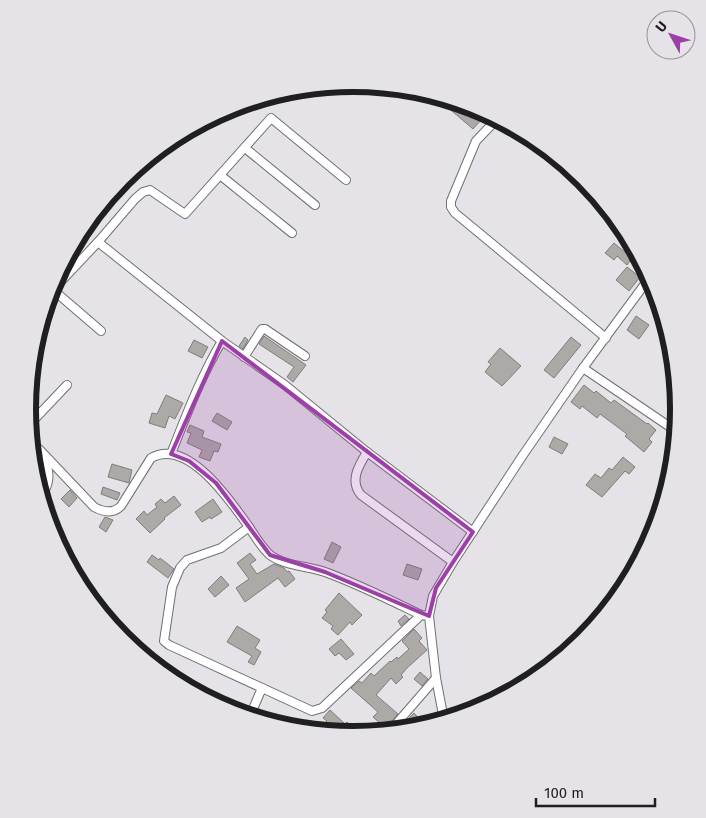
<svg xmlns="http://www.w3.org/2000/svg" width="706" height="818" viewBox="0 0 706 818" font-family="'Fira Sans',sans-serif">
<rect width="100%" height="100%" fill="#e5e3e7"/>
<g fill="#aca9a6" stroke="#807d7a">
<path d="M432 94 478 108 490 115 484 122 481 120 473 129Z"/>
<path d="M614 243 632 258 627 265 617 256 614 260 605 253Z"/>
<path d="M627 267 640 277 629 291 616 280Z"/>
<path d="M636 316 649 325 639 339 627 330Z"/>
<path d="M264 336 306 365 293 382 287 377 294 367 259 344Z"/>
<path d="M245 337 248 340 243 349 239 346Z"/>
<path d="M571 337 581 345 554 378 544 370Z"/>
<path d="M194 340 208 347 202 358 188 351Z"/>
<path d="M500 348 521 366 502 386 485 372 491 364 488 362Z"/>
<path d="M584 385 594 393 596 391 611 403 614 400 647 424 648 423 656 430 649 439 652 442 644 452 625 436 627 434 600 414 597 418 582 406 580 409 571 402Z"/>
<path d="M166 395 183 403 175 419 169 416 165 428 149 423 152 413 157 414Z"/>
<path d="M217 413 232 422 227 430 212 421Z"/>
<path d="M190 425 204 431 202 437 221 444 218 452 214 451 210 461 199 457 202 450 187 443 191 433 187 432Z"/>
<path d="M554 437 568 444 562 454 549 447Z"/>
<path d="M623 457 635 467 629 474 625 471 602 497 586 485 595 474 601 478 609 468 612 470Z"/>
<path d="M112 464 132 470 129 483 108 477Z"/>
<path d="M103 487 120 493 117 500 101 494Z"/>
<path d="M70 490 77 498 69 507 61 499Z"/>
<path d="M174 496 181 505 164 518 165 519 150 533 136 519 144 511 147 515 157 507 155 504 161 499 165 503Z"/>
<path d="M213 499 222 512 211 519 210 517 202 522 195 512Z"/>
<path d="M105 517 113 520 106 532 99 527Z"/>
<path d="M332 542 341 547 333 563 324 559Z"/>
<path d="M250 553 256 560 250 564 257 574 274 564 284 568 287 572 289 571 295 579 285 587 278 578 245 602 236 588 249 579 237 563Z"/>
<path d="M152 555 159 560 160 558 174 569 168 578 147 562Z"/>
<path d="M407 564 422 569 418 580 403 575Z"/>
<path d="M221 576 229 585 215 597 208 589Z"/>
<path d="M339 593 362 615 352 625 350 622 338 635 331 629 333 626 322 618 327 612 325 610Z"/>
<path d="M405 615 409 619 401 626 398 621Z"/>
<path d="M237 626 260 640 255 648 261 652 254 665 248 662 252 656 227 642Z"/>
<path d="M414 629 422 638 419 641 427 650 407 668 401 675 403 677 396 684 391 678 376 695 398 714 382 732 371 733 380 723 373 717 378 712 351 688 359 681 362 683 371 673 374 676 390 661 391 662 397 657 398 659 409 649 402 641Z"/>
<path d="M341 639 354 654 346 660 339 653 335 656 329 649Z"/>
<path d="M420 672 428 679 422 686 414 679Z"/>
<path d="M330 710 345 724 347 722 351 726 345 734 318 731 327 721 323 718Z"/>
<path d="M414 713 422 722 413 729 398 730Z"/>
</g>
<g fill="none" stroke-linecap="round" stroke-linejoin="round">
<g stroke="#706f72" stroke-width="10">
<g id="street">
<path d="M497 119 476 141 451 201V207L455 213 606 338"/>
<path d="M245 148 315 205"/>
<path d="M220 175 292 233"/>
<path d="M98 242 222 341 285 385 367 452 473 532"/>
<path d="M51 288 101 331"/>
<path d="M50 293 98 242 135 199 143 192 150 190 185 214 271 118 346 180"/>
<path d="M244 357 262 329H265L305 356"/>
<path d="M583 368 676 431"/>
<path d="M29 425 67 385"/>
<path d="M31 441C46 456 56 477 41 496"/>
<path d="M39 449 94 507C103 512 113 514 121 506L151 458C188 437 231 502 249 527"/>
<path d="M367 452C359 465 349 481 361 495L453 562"/>
<path d="M171 454C186 416 201 376 222 341"/>
<path d="M421 615C390 600 358 584 325 572 308 566 285 566 270 555 261 547 255 536 249 527L221 548 187 560 180 568 172 587 164 641 169 645 312 711 322 708 421 615 429 616"/>
<path d="M250 716 262 688"/>
<path d="M444 720 436 678 429 616 433 596 453 562 523 455 583 368 650 277"/>
<path d="M390 731 436 678"/>
</g>
</g>
<use href="#street" stroke="#fff" stroke-width="8"/>
</g>
<path fill="#9d3fa8" fill-opacity="0.2" stroke="#9d3fa8" stroke-width="4" stroke-linejoin="round" d="M222 341 473 532 436 588 429 616 325 572 270 555 216 483 189 461 171 454Z"/>
<path d="M0 0H706V818H0ZM36 409a317 317 0 1 1 634 0a317 317 0 1 1-634 0Z" fill="#e5e3e7" fill-rule="evenodd"/>
<path fill="none" stroke="#1f1e20" stroke-width="6" d="M36 409a317 317 0 1 1 634 0a317 317 0 1 1-634 0Z"/>
<g transform="translate(671 35) rotate(310)"><circle r="24" fill="#e5e3e7" stroke="#969497"/>
<path d="M0-4L9 19L0 12L-9 19Z" fill="#9d3fa8"/>
<text y="-8" font-size="14" font-weight="bold" text-anchor="middle" fill="#1f1e20">U</text>
</g>
<path d="M536 798v8h119v-8" fill="none" stroke="#1f1e20" stroke-width="2.5"/>
<text x="544" y="798" font-size="15" fill="#1f1e20" stroke="#e5e3e7" stroke-width="4" paint-order="stroke">100 m</text>
</svg>
